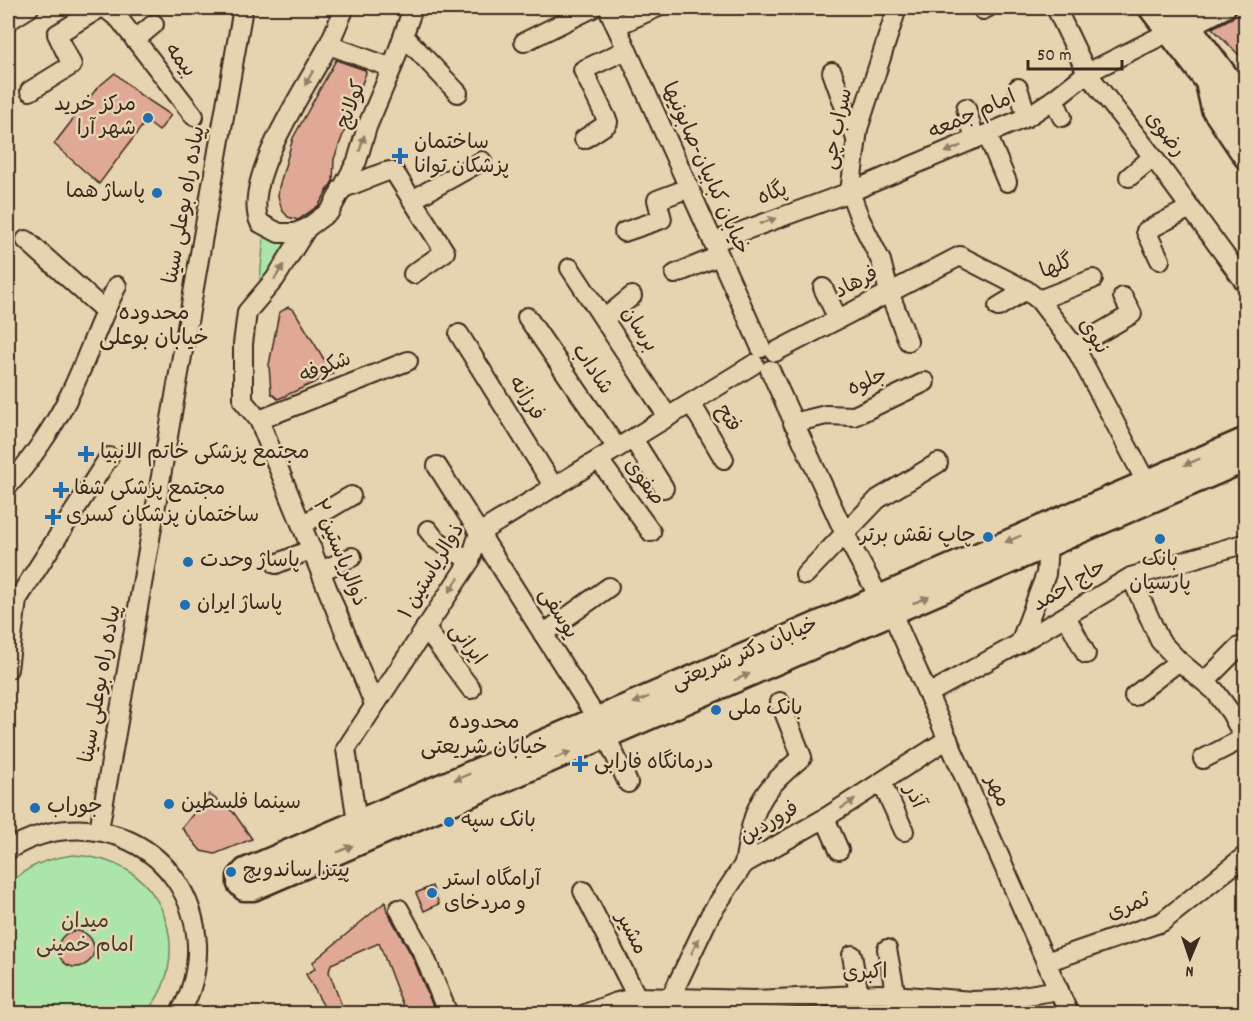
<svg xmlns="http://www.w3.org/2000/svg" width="1253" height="1021" viewBox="0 0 1253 1021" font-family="Dekko,'Playpen Sans Arabic',sans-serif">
<rect width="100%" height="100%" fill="#e6d3b0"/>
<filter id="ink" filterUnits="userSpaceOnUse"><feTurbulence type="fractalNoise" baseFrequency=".0167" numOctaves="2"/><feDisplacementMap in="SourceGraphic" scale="12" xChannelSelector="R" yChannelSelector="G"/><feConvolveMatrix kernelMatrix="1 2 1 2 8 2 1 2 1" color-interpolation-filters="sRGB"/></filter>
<g filter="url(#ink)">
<g fill="#abe5aa" stroke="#738864" stroke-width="1.5">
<path d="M264 235 290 245 262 280H260Z"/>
<path d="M74 855C93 856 110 860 127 870 176 899 185 972 145 1013H8V885C27 866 47 858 74 855Z"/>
</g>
<g fill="#e0a996" stroke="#3b2a1e" stroke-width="1.5">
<path d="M1239 8H1243L1245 11V49L1239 55 1212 28 1232 18Z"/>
<path d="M336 60 365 70 366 73 334 159 333 181 319 205 298 220 288 217 282 210 278 196 279 187 293 138Z"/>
<path d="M115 73 139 94 171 115 159 131 146 121 99 184 54 144 97 88Z"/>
<path d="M288 307 294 310 333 374 278 399 271 393 269 365 279 313Z"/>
<path d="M209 794 234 813 252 839 215 854 201 851 182 828Z"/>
<path d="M432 886 439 904 424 911 416 893Z"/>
<path d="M385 902 387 911 414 960 436 1014H406L379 943 331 964 329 972 345 1014H328L306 974 315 969 313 962Z"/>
<circle cx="76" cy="949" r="18"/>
</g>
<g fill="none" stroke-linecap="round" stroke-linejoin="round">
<g stroke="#3b2a1e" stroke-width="22">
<g id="minor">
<path d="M105 8 120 20 194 116"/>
<path d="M345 8C339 20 334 34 328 46 308 85 240 181 260 223L279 233H295L307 228 330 211 357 161 367 127 392 68 413 8"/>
<path d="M608 8 761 348"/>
<path d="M897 8 858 129 850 192 860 219 881 261 889 292 908 341"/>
<path d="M1056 8 1087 73 1153 157 1246 284"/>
<path d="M983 10 987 8"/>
<path d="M8 21 29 8"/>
<path d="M616 26 656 8"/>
<path d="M1191 26 1226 8"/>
<path d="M404 36 458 93"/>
<path d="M135 40 154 24"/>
<path d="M524 42 593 8"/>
<path d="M329 45 392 68"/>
<path d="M832 72 856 139"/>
<path d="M1018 88 1027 117"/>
<path d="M30 91 72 65 57 34 100 8"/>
<path d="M1054 99 1062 117"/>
<path d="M966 108 975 139"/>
<path d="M987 134 1007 182"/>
<path d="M584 139 607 124 608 122 583 70 626 50"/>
<path d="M1129 177 1153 157"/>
<path d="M341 189 385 172 390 171 395 173 445 252 413 274"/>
<path d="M412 200 482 161"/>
<path d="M307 228 275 279 247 312 243 344V401L259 420 374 704"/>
<path d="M624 232 662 219 657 200 689 188"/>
<path d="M26 240 105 311"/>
<path d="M713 242 850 192 1027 117 1054 99 1087 73 1169 32"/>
<path d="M1160 260 1146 231 1190 208"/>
<path d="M570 268 668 417"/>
<path d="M675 274 719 256"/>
<path d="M823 288 838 319"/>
<path d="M1039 300 1093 279"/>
<path d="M998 307 1026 290"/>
<path d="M527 317 617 448"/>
<path d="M604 319 632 296"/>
<path d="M459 334 554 487"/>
<path d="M1075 347 1132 314 1123 297"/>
<path d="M775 352 960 256 1026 290 1039 300 1075 347 1146 482"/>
<path d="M770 370 845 534 879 597"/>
<path d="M691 403 724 459"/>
<path d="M259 420 408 361"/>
<path d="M793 423 826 415 854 416 925 382"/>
<path d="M633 439 664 488"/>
<path d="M599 460 651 532"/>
<path d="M437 466 597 719"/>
<path d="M8 486C29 463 53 428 67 400 86 363 98 323 117 286"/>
<path d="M302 525 351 496"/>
<path d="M428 530 435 539 470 561"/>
<path d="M276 564 312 549"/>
<path d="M321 571 352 557"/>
<path d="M805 575 878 499 938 463"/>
<path d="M1131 577 1160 641 1179 661 1215 691 1231 713 1246 741"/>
<path d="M892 613 1069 1014"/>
<path d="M1066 616 1086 654"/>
<path d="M425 628 471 689"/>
<path d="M543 634 609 587"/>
<path d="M1020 643 1046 574 1048 545"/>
<path d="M8 669 17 600 109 457"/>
<path d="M1205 681 1239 647"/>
<path d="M928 694 1020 643 1131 577 1246 543"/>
<path d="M1134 696 1179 661"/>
<path d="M606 736 628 783"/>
<path d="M1203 759 1244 738"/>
<path d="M882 783 904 831"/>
<path d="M825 818 839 850"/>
<path d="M357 822 346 749 470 561 479 533 754 364"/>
<path d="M99 830 243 8"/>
<path d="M8 850C89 800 191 846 197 944 198 967 192 994 179 1014"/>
<path d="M744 864C748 844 750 820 761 801 770 784 787 770 802 757L780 702"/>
<path d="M583 891 637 997"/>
<path d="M399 909 424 955 448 1014"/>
<path d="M887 949 896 996 902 1014"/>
<path d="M852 955 859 995"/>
<path d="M1046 962 1162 922 1246 855"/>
<path d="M670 999 710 915 744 864 825 818 948 739"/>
<path d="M585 1014 614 1003 637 997 753 1000 879 994 973 1001 998 1000 1059 990"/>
</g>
</g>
<g stroke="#3b2a1e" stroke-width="27">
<g id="major">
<path d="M1150 8 1207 82 1230 106 1246 128"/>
<path d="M1176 8 1246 102"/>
<path d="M1208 87 1213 109 1246 158"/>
<path d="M1246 439 245 870 239 877V884L244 889H253L1246 460"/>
</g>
</g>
<use href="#minor" stroke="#e6d3b0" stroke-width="18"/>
<use href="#major" stroke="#e6d3b0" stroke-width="22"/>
</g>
<defs><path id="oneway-solid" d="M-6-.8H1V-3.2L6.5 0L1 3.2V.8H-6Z" transform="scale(1.5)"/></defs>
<g fill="#907e67">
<use href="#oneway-solid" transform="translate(309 78) rotate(119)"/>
<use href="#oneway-solid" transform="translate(362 143) rotate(-73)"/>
<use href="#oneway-solid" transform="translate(953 149) rotate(156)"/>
<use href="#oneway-solid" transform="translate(768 221) rotate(-20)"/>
<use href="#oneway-solid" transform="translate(279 272) rotate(-57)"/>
<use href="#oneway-solid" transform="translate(1192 462) rotate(157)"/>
<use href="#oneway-solid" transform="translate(1013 539) rotate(157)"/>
<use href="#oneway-solid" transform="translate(454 585) rotate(124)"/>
<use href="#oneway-solid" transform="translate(921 600) rotate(-23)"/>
<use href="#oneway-solid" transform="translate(742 677) rotate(-23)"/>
<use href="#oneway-solid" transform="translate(641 700) rotate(157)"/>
<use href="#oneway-solid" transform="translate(563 755) rotate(-23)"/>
<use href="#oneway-solid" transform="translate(462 777) rotate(157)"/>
<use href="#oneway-solid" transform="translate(848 804) rotate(-32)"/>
<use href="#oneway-solid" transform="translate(345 849) rotate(-23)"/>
<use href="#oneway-solid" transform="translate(695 946) rotate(-65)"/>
</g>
</g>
<g fill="#1f6fb2" stroke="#e6d3b0" stroke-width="2">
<circle cx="148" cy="118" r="6"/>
<path d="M397 147h6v6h6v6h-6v6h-6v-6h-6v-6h6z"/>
<circle cx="157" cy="193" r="6"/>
<path d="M83 445h6v6h6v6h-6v6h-6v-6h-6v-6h6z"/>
<path d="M58 481h6v6h6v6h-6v6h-6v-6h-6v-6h6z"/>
<path d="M50 508h6v6h6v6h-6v6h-6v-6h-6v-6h6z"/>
<circle cx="988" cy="537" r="6"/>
<circle cx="1160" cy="539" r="6"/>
<circle cx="188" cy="562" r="6"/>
<circle cx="185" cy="605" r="6"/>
<circle cx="716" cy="710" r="6"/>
<path d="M577 755h6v6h6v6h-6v6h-6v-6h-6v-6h6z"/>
<circle cx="169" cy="804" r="6"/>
<circle cx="35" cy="808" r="6"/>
<circle cx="449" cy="822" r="6"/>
<circle cx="231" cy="872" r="6"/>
<circle cx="432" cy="893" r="6"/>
</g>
<g text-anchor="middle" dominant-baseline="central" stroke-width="5" stroke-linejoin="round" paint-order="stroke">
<g font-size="21" fill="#3b2a1e" stroke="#e6d3b0">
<text transform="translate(179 61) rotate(52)">بیمه</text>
<text transform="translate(353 105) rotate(-69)">کولانج</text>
<text transform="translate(973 116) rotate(-24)">امام جمعه</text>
<text transform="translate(839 129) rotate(-78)">سراب چی</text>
<text transform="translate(1164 135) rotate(52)">رضوی</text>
<text transform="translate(704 169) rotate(66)">خیابان کبابیان-صابونیها</text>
<text transform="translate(773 195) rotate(-20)">پگاه</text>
<text transform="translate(186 205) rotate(-80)">پیاده راه بوعلی سینا</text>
<text transform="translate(1057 268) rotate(-21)">گلها</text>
<text transform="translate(857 284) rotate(-27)">فرهاد</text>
<text transform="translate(638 330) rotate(57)">برسان</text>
<text transform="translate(1092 337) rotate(58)">نبوی</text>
<text transform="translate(326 369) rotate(-21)">شکوفه</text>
<text transform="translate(591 370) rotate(56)">شاداب</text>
<text transform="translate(868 383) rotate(-24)">جلوه</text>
<text transform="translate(525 399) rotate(58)">فرزانه</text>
<text transform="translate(727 419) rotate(59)">فتح</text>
<text transform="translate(643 483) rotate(54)">صفوی</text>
<text transform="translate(338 553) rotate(68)">ذوالریاستین ۲</text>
<text transform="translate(433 572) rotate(-59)">ذوالریاستین ۱</text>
<text transform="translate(1070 587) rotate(-31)">حاج احمد</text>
<text transform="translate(557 614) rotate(58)">یوسفی</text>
<text transform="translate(466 645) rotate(53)">ایرانی</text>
<text transform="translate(745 655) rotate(-23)">خیابان دکتر شریعتی</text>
<text transform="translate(102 684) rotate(-80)">پیاده راه بوعلی سینا</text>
<text transform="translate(996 792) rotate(66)">مهر</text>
<text transform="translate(913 797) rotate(65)">آذر</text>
<text transform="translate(770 824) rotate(-30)">فروردین</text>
<text transform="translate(1129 908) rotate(-21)">ثمری</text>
<text transform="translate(630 934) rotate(63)">مشیر</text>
<text transform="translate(865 974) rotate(-1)">اکبری</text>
</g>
<g font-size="21" fill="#3b2a1e" stroke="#e6d3b0" text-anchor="start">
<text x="136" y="106" text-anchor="end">مرکز خرید<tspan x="136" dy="24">شهر آرا</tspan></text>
<text x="414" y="144">ساختمان<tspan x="414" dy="24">پزشکان توانا</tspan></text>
<text x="145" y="193" text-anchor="end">پاساژ هما</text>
<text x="100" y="454">مجتمع پزشکی خاتم الانبیا</text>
<text x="74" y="490">مجتمع پزشکی شفا</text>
<text x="66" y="517">ساختمان پزشکان کسری</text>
<text x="976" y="537" text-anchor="end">چاپ نقش برتر</text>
<text x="1160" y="561" text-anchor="middle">بانک<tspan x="1160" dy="24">پارسیان</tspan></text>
<text x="200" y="562">پاساژ وحدت</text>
<text x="197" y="605">پاساژ ایران</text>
<text x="728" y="710">بانک ملی</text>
<text x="594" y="764">درمانگاه فارابی</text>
<text x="181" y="804">سینما فلسطین</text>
<text x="47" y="808">جوراب</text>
<text x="461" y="822">بانک سپه</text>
<text x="243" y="872">پیتزا ساندویچ</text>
<text x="444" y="881">آرامگاه استر<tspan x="444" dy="24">و مردخای</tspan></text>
</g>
<g font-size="21" fill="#463d2c" stroke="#e6d3b0">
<text x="85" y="923">میدان<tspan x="85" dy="24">امام خمینی</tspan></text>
</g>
<g font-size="22" fill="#3b2a1e" stroke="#e6d3b0">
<text x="154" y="314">محدوده<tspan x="154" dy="25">خیابان بوعلی</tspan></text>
<text x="484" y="723">محدوده<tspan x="484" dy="25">خیابان شریعتی</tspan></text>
</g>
</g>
<rect width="1253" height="1021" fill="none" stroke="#e6d3b0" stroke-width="30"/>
<rect x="15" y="15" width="1223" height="991" fill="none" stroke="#3b2a1e" stroke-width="2" filter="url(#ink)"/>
<g transform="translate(1190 958) rotate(182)" stroke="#e6d3b0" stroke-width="4.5" paint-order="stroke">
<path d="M0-4.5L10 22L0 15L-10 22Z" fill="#3b2a1e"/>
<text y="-9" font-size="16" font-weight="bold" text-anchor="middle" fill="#3b2a1e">N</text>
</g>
<path d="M1028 60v9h94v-9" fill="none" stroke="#3b2a1e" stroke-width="3"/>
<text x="1037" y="60" font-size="18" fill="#3b2a1e" stroke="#e6d3b0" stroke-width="4.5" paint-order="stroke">50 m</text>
</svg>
